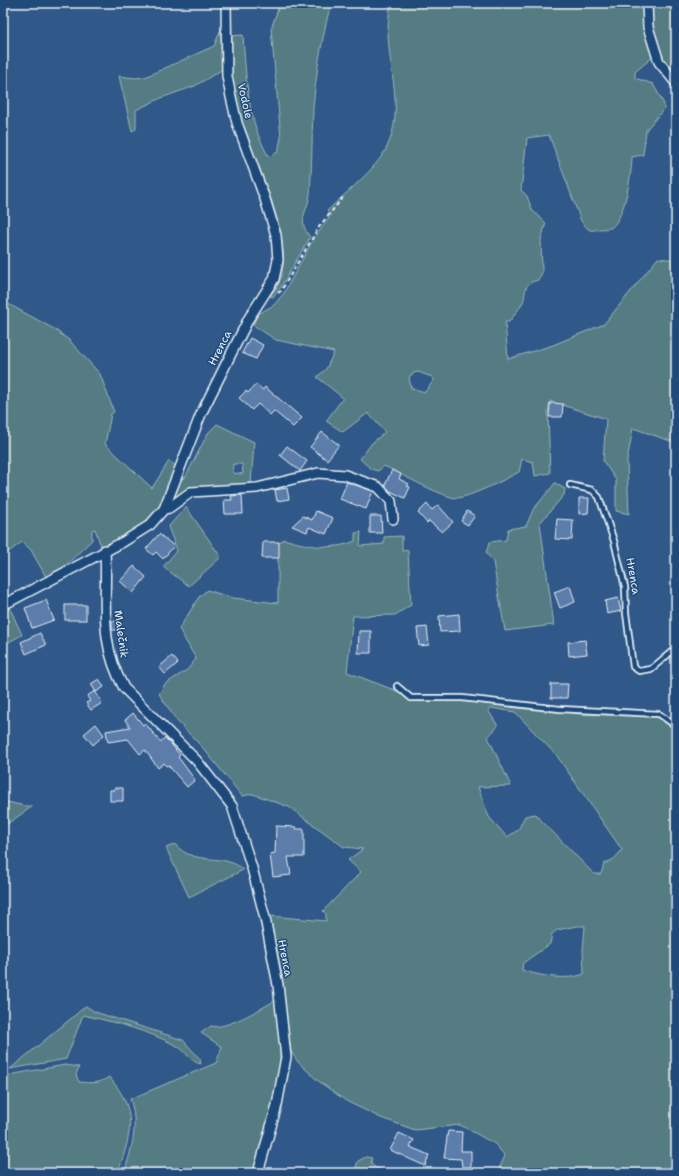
<svg xmlns="http://www.w3.org/2000/svg" width="679" height="1176" viewBox="0 0 679 1176" font-family="'Shantell Sans',sans-serif">
<rect width="100%" height="100%" fill="#305888"/>
<filter id="ink" filterUnits="userSpaceOnUse"><feTurbulence type="fractalNoise" baseFrequency=".025" numOctaves="2"/><feDisplacementMap in="SourceGraphic" scale="8" xChannelSelector="R" yChannelSelector="G"/><feConvolveMatrix kernelMatrix="1 2 1 2 8 2 1 2 1" color-interpolation-filters="sRGB"/></filter>
<g filter="url(#ink)">
<g fill="#547c83" stroke="#9eb6be" fill-rule="evenodd">
<path d="M280 3H331C322 38 316 73 313 108 312 137 312 166 310 194 308 212 296 219 310 237L281 287 273 297 270 296C273 292 277 288 279 283 297 243 255 162 242 123 232 95 230 65 229 36L243 35C246 78 247 120 269 157L278 152 281 138 271 29Z"/>
<path d="M391 3H644L654 56 635 72V78L653 84 664 104V109L646 130 643 155 632 157C632 172 625 217 612 227 608 230 604 228 600 229 588 232 589 230 581 221L549 135 527 138 521 190 527 196 532 210 546 223 541 240 542 273 538 280C520 284 528 294 522 304 519 310 513 316 509 322H505L508 359 553 345 604 324 658 258 676 260V443L633 428 627 461 629 514 616 511V480L603 461 606 419 550 401 548 412 550 473 535 476 533 462 522 459 519 472C506 479 471 497 457 498 444 498 399 473 384 466L378 471 371 469 360 459 372 443 385 432 368 413 343 432 326 421 343 398 317 377 326 369 334 352 276 340 253 325 258 314 274 305 284 293 313 240 331 215 327 211C345 193 376 170 387 147 405 109 388 70 388 30 388 21 389 12 391 3ZM418 372 432 377 434 380 425 392 411 388 409 377 414 373Z"/>
<path d="M651 3H676V79C659 52 650 36 651 3Z"/>
<path d="M223 24V69L195 86 161 98 136 110V129L132 131 119 76 135 78 145 77 214 46Z"/>
<path d="M3 301 54 329 69 340 100 374 114 412 111 414 105 444 152 488 169 461 177 467 160 506 145 525 102 549 95 529 92 530V540L65 566 46 577 31 550 22 542 3 556Z"/>
<path d="M217 424 254 442 251 485 190 489 183 491 171 505 169 503 180 479 185 478 208 433ZM233 464H242L243 474 233 473Z"/>
<path d="M555 483 565 489 564 495 540 523 554 625 505 631 493 562 486 552 490 542 506 540 508 529 526 526 533 510Z"/>
<path d="M186 507 221 557 189 586 163 567 177 550 168 527Z"/>
<path d="M361 532 360 546 384 544V537L402 536V551L408 550 411 605 395 615 353 616 347 672 402 693 409 700 486 702 579 714 653 716 662 719 676 733V1173H497L505 1156 495 1144 460 1125 415 1130 381 1118 346 1101 317 1080 298 1062 291 1052 285 1005 269 924 270 916 326 921V914L323 911 361 872 348 860 363 849 344 847 289 807 253 794 242 796 203 748 177 721 159 694 165 684 187 670 196 659 179 629 199 597 207 590 233 598 278 603V544L284 539C306 546 333 551 355 541V533ZM491 708 515 712 557 756 622 850 614 859 604 864 601 874H594L535 814 525 816 518 830 507 837 489 817 478 787 511 786 488 737 498 726 488 710ZM577 926H585L583 950 584 974C566 981 540 976 522 970L523 963 550 944 552 934 557 930Z"/>
<path d="M9 606 22 635 3 645V609Z"/>
<path d="M3 801 25 806H33L3 827Z"/>
<path d="M175 844C193 867 227 852 243 870L189 897 166 848Z"/>
<path d="M276 1000C279 1023 282 1045 279 1068 275 1104 264 1138 254 1173H124C132 1149 139 1123 130 1099L216 1063 222 1047 201 1033 211 1026C226 1030 262 1008 276 1000Z"/>
<path d="M86 1006 95 1012 183 1040 200 1059 201 1064C190 1062 186 1051 177 1046 149 1031 114 1022 83 1015L66 1059 10 1069Z"/>
<path d="M65 1065 79 1067 76 1075 79 1082C91 1083 99 1084 109 1077 139 1111 131 1133 118 1173H3V1152L9 1147 3 1119V1076Z"/>
<path d="M366 1157 372 1158 371 1162 374 1167 391 1173H354L358 1161Z"/>
</g>
<g fill="#5c7caa" stroke="#e8f1f8">
<path d="M250 338 263 345 256 359 242 353Z"/>
<path d="M256 384 263 390 265 387 302 418 293 427 274 411 270 415 258 404 252 410 239 398 246 391 248 393Z"/>
<path d="M550 403 563 404 562 417H549Z"/>
<path d="M322 432 339 445 327 460 310 447Z"/>
<path d="M287 446 307 461 300 471 280 455Z"/>
<path d="M392 470 401 474 399 479 409 484 407 486 410 487 405 498 390 491 385 485Z"/>
<path d="M347 482 373 491 366 509 340 499Z"/>
<path d="M287 488 289 499 277 501 275 490Z"/>
<path d="M242 495 243 514H225L224 500H232L231 496Z"/>
<path d="M579 498H589L588 513 579 514Z"/>
<path d="M427 504 432 510 438 505 453 522 442 532 429 521 427 523 418 513Z"/>
<path d="M316 511 333 518 326 534 309 527 307 532 292 526 303 516 312 520Z"/>
<path d="M467 511 475 516 468 525 461 521Z"/>
<path d="M370 516H381L382 533H370Z"/>
<path d="M557 519 573 520 572 540 555 539Z"/>
<path d="M159 534 174 546 163 559 156 552 153 555 146 549Z"/>
<path d="M263 542H279V558H262Z"/>
<path d="M134 566 146 577 133 593 120 581Z"/>
<path d="M570 586 575 602 560 608 554 592Z"/>
<path d="M618 598 621 611 607 614 605 601Z"/>
<path d="M46 600 54 620 32 628 25 608Z"/>
<rect x="65" y="605" width="21" height="15"/>
<path d="M459 614 460 631 440 632 439 616Z"/>
<path d="M112 621H119L120 630H112Z"/>
<path d="M427 627 429 645 419 646 417 628Z"/>
<path d="M359 631H371V653H358Z"/>
<path d="M40 633 46 645 26 654 21 642Z"/>
<path d="M585 640 587 654 569 656 568 642Z"/>
<path d="M172 656 178 663 165 674 159 667Z"/>
<path d="M99 679 104 687 96 692 91 684Z"/>
<path d="M551 684H568L567 698H551Z"/>
<path d="M95 691 102 703 91 710 86 703 90 701 87 696Z"/>
<path d="M133 713 143 725 145 723 160 742 165 738 171 744 180 755 178 757 195 780 187 787 168 765 166 766 164 763 158 768 145 750 140 754 128 739 108 742 106 731 130 727 125 720Z"/>
<path d="M96 724 104 735 93 745 84 734Z"/>
<path d="M114 788H123V801H110V790H114Z"/>
<path d="M276 826 296 827V829H304V857H288L291 875 273 877 270 854 275 853Z"/>
<path d="M448 1131 462 1132 461 1151H471V1167H462L461 1159 444 1158Z"/>
<path d="M399 1133 414 1140 410 1147 429 1155 425 1166 390 1150Z"/>
</g>
<g fill="none" stroke-linecap="round" stroke-linejoin="round">
<g stroke="#e8f1f8" stroke-width="8">
<g id="lane">
<path d="M570 485 592 490 599 497 614 541 625 587 626 613 633 667 639 671 651 669 676 648"/>
<path d="M397 686 411 698H462L560 709 659 714 676 726"/>
</g>
</g>
<g stroke="#e8f1f8" stroke-width="12">
<g id="street">
<path d="M647 3 648 27 659 62 676 83"/>
<path d="M164 509 169 508 191 492 257 488 318 473 345 475 378 487 391 501 393 519"/>
<path d="M105 550C108 601 97 640 124 688L197 761 232 806 252 868 265 918 278 985 286 1057 277 1105 258 1173"/>
<path d="M3 605 123 542 150 525 164 509 201 414 249 318 274 279 278 260 276 235 265 199 237 123 231 97 227 76 226 3"/>
</g>
</g>
<path stroke="#e8f1f8" stroke-width="2" stroke-dasharray="4 3" stroke-linecap="butt" d="M278 293 281 291 319 227 344 196"/>
<use href="#lane" stroke="#1f4a7a" stroke-width="4.5"/>
<use href="#street" stroke="#1f4a7a" stroke-width="9"/>
</g>
</g>
<g text-anchor="middle" dominant-baseline="central" stroke-width="3" stroke-linejoin="round" paint-order="stroke">
<g font-size="11" fill="#e8f1f8" stroke="#1f4a7a">
<text transform="translate(245 101) rotate(77)">Vodole</text>
<text transform="translate(220 348) rotate(-63)">Hrenca</text>
<text transform="translate(633 576) rotate(80)">Hrenca</text>
<text transform="translate(121 634) rotate(82)">Malečnik</text>
<text transform="translate(285 958) rotate(79)">Hrenca</text>
</g>
</g>
<rect width="679" height="1176" fill="none" stroke="#1f4a7a" stroke-width="16"/>
<rect x="8" y="8" width="663" height="1160" fill="none" stroke="#e8f1f8" stroke-width="1.5" filter="url(#ink)"/>
</svg>
